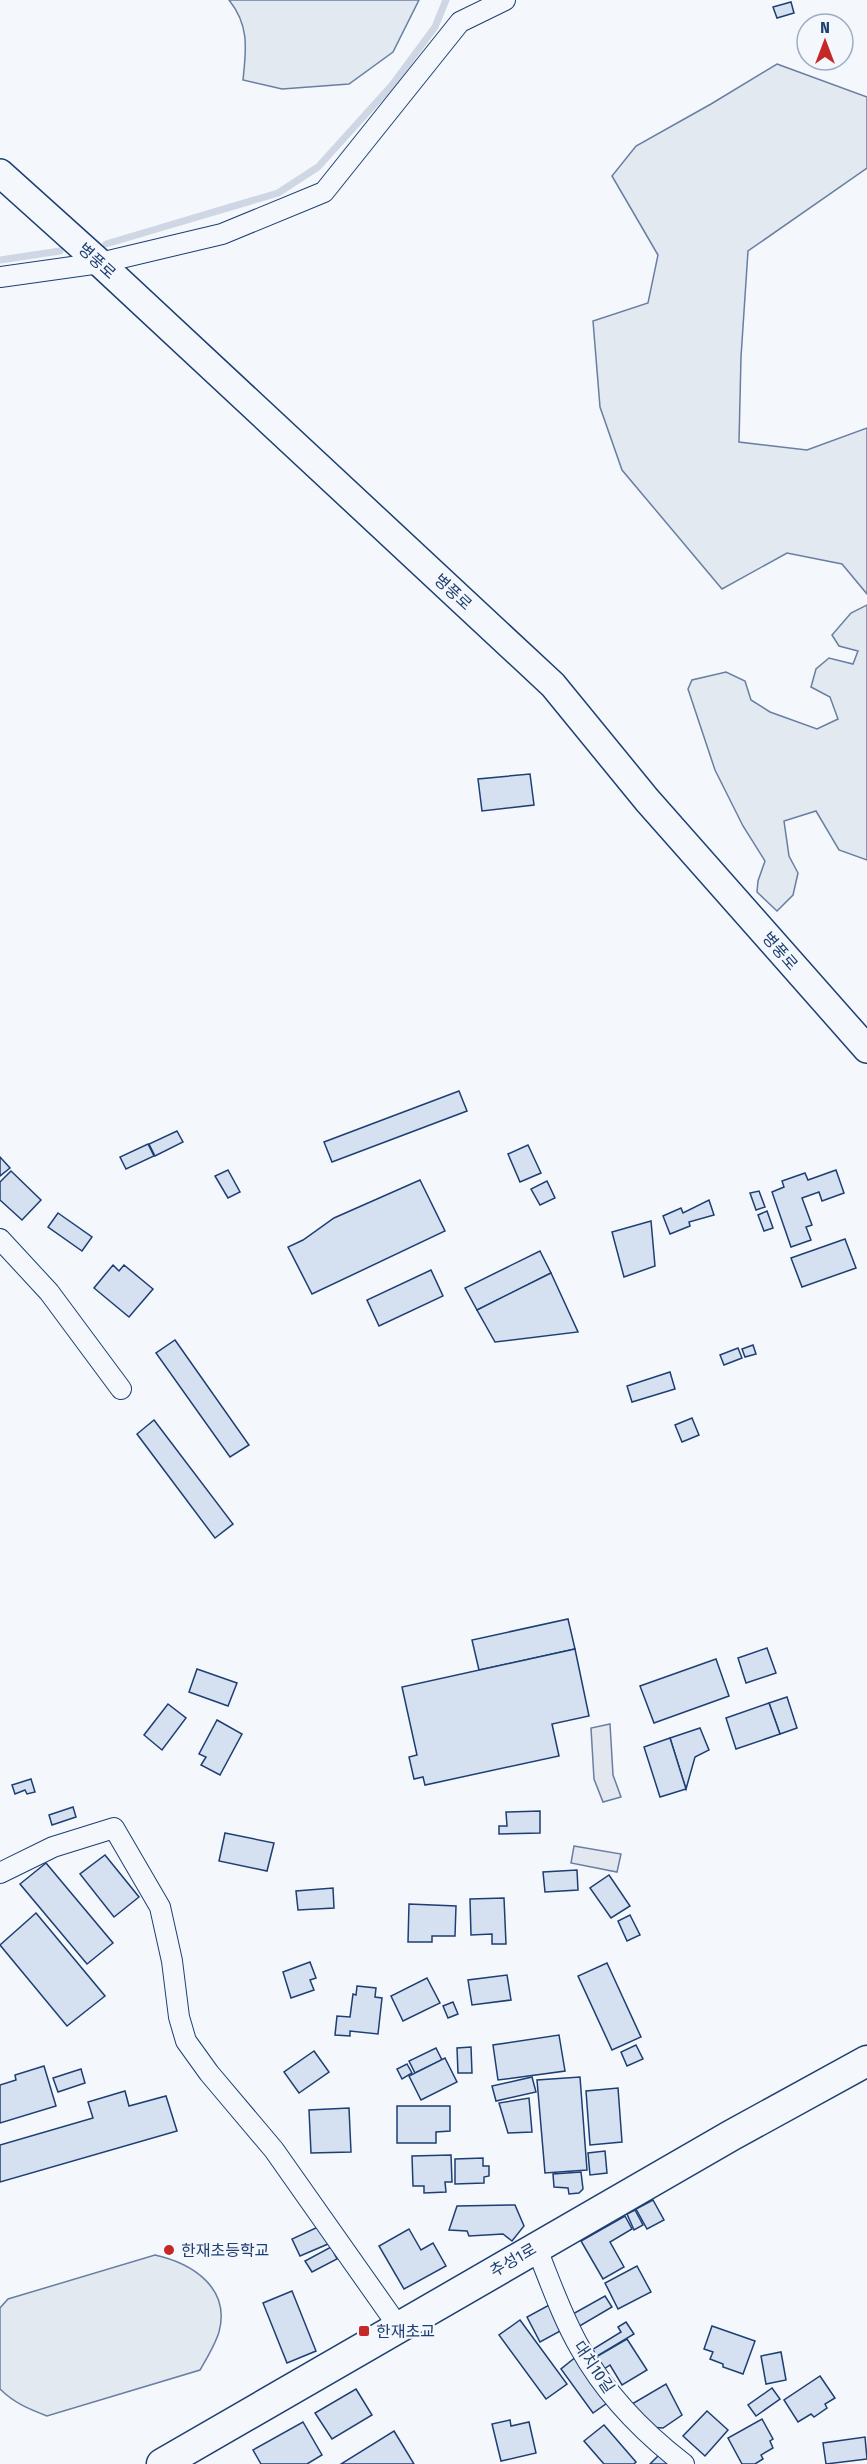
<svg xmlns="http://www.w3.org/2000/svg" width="867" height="2464" viewBox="0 0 867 2464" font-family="'Fira Sans Condensed','Noto Sans KR',sans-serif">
<rect width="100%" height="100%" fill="#f4f7fb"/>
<g fill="#e3e9f0" stroke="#687fa3" stroke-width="1.5">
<path d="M229 0H419L393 52 349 84 282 89 243 80C246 50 250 26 229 0Z"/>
<path d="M777 64 867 97V168L748 251 741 357 739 442 807 450 867 428V594L842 564 787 553 722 589 622 470 600 407 593 321 648 303 658 255 612 176 636 146 711 104Z"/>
<path d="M867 605V860L839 850 816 811 784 821 789 856 798 873 793 895 777 911 757 892 758 881 765 861 743 826 715 770 688 689 692 680 726 672 745 681 751 700 770 712 817 729 838 719 830 697 811 687 816 669 829 658 853 664 858 651 839 646 832 635 851 613Z"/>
<path d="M155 2255C191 2263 231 2287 219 2332 215 2345 207 2358 200 2370L47 2416C29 2409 14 2403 0 2389V2308L8 2299Z"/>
</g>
<g fill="#e3e8f0" stroke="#687fa3" stroke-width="1.5">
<path d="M610 1724 613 1775 621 1797 603 1802 594 1779 591 1728Z"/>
<path d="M574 1846 621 1854 617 1872 571 1863Z"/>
</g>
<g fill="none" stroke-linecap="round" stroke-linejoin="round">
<g stroke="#cfd7e4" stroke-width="7">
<path d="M106 244 278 193 318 167 392 85 435 27 446 0"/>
<path d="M0 260 60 251"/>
</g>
</g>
<g fill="#d5e0f0" stroke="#1d3f73" stroke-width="1.5">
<path d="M791 2 794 13 777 18 773 7Z"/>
<path d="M530 774 534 805 482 811 478 779Z"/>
<path d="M459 1091 467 1111 332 1162 324 1142Z"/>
<path d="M177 1131 183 1142 155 1156 149 1144Z"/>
<path d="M148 1144 154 1156 126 1169 120 1157Z"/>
<path d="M528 1145 541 1173 520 1182 508 1154Z"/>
<path d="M0 1157 10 1168 0 1176Z"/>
<path d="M228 1170 240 1192 228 1198 215 1176Z"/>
<path d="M836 1170 844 1193 822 1201 819 1192 802 1198 812 1225 806 1227 811 1240 791 1247 772 1192 784 1187 782 1181 805 1173 808 1180Z"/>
<path d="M11 1171 41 1200 22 1220 0 1200V1182Z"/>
<path d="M420 1180 445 1231 312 1294 288 1247 303 1240 334 1218Z"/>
<path d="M547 1181 555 1198 540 1205 531 1189Z"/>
<path d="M759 1191 765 1207 756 1210 750 1193Z"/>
<path d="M709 1200 714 1215 689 1222 690 1226 670 1234 663 1216 681 1208 683 1213Z"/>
<path d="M767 1211 773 1228 764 1231 758 1215Z"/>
<path d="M58 1213 92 1237 82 1251 48 1227Z"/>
<path d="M651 1221 655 1266 624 1277 612 1232Z"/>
<path d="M845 1239 856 1268 802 1287 791 1258Z"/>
<path d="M540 1251 551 1273 477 1310 465 1288Z"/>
<path d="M113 1265 119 1271 124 1265 153 1289 129 1317 94 1288Z"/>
<path d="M431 1270 443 1296 379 1326 367 1300Z"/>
<path d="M551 1273 578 1332 495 1342 477 1310Z"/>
<path d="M175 1340 249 1445 230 1457 156 1353Z"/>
<path d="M753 1345 756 1354 745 1357 742 1349Z"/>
<path d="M738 1348 742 1358 724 1365 720 1355Z"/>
<path d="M670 1372 675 1389 632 1402 627 1386Z"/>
<path d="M692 1418 699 1435 682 1442 675 1425Z"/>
<path d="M154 1420 233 1524 215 1538 137 1434Z"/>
<path d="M568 1619 575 1649 479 1670 472 1640Z"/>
<path d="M767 1648 776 1673 746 1683 738 1658Z"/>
<path d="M575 1649 589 1716 552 1724 559 1756 425 1785 423 1777 414 1779 409 1757 417 1755 402 1687Z"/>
<path d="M716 1659 729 1696 654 1723 640 1686Z"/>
<path d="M197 1669 237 1683 228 1706 189 1692Z"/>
<path d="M787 1697 797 1728 780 1734 769 1703Z"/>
<path d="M769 1703 780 1734 736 1749 726 1718Z"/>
<path d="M168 1704 186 1718 162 1750 144 1735Z"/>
<path d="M217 1720 242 1734 220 1775 201 1765 206 1757 199 1754Z"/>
<path d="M700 1728 709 1750 695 1757 686 1789 670 1738Z"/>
<path d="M670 1738 686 1789 660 1797 644 1747Z"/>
<path d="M31 1779 35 1792 27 1794 25 1790 15 1794 12 1785Z"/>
<path d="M73 1807 76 1817 52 1825 49 1815Z"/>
<path d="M540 1811V1833L499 1834V1826H507L506 1812Z"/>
<path d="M225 1833 274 1843 267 1871 219 1861Z"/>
<path d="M105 1855 139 1897 114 1917 80 1874Z"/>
<path d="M46 1863 113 1943 87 1964 20 1884Z"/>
<path d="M577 1870 578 1890 545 1892 543 1872Z"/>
<path d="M609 1875 630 1906 611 1918 590 1888Z"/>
<path d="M333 1888 334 1908 298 1910 296 1891Z"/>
<path d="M504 1898 506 1944H492V1934L471 1935 470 1899Z"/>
<path d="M409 1904 456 1906 455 1936H432V1942H408Z"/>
<path d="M36 1913 105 1996 67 2026 0 1945Z"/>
<path d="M630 1915 640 1935 627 1941 618 1921Z"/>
<path d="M310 1962 316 1978 310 1980 314 1990 291 1998 283 1972Z"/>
<path d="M607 1963 641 2037 612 2050 578 1976Z"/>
<path d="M507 1975 511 2000 472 2005 468 1980Z"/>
<path d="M427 1978 440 2003 403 2021 391 1996Z"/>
<path d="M357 1986 376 1988 375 1997 382 1998 378 2034 350 2031V2036L335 2035 337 2016 350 2017 353 1994 356 1995Z"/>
<path d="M453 2002 458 2014 448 2018 443 2006Z"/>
<path d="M559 2035 565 2071 498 2080 493 2045Z"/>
<path d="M636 2045 643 2059 627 2066 621 2052Z"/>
<path d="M471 2047 472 2073H458L457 2048Z"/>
<path d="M436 2048 442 2060 415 2073 409 2061Z"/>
<path d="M314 2051 329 2072 299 2093 284 2072Z"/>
<path d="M445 2058 457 2082 421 2100 409 2076Z"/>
<path d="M407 2064 412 2073 402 2079 397 2069Z"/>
<path d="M44 2066 56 2106 0 2123V2085L16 2080 15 2075Z"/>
<path d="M81 2069 85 2083 58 2092 53 2078Z"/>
<path d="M532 2077 536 2092 496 2101 492 2086Z"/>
<path d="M580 2077 587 2170 545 2173 537 2080Z"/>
<path d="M618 2088 622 2142 590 2145 586 2091Z"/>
<path d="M125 2091 129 2106 166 2096 177 2131 0 2182V2145L93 2118 88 2102Z"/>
<path d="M529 2098 532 2132 508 2133 499 2103Z"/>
<path d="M397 2106H450V2131L436 2132V2143H397Z"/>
<path d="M349 2108 351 2152 311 2153 309 2110Z"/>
<path d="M605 2151 607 2173 590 2175 588 2153Z"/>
<path d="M451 2155 452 2182H445L446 2192 424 2193V2186H413L412 2156Z"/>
<path d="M483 2158V2166H489V2176L484 2177V2183L455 2184V2159Z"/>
<path d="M581 2172 583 2189 579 2193 569 2194 568 2188 554 2187 553 2174Z"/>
<path d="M653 2200 664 2220 647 2229 636 2209Z"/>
<path d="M515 2205 524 2226 512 2241 503 2234 469 2236 467 2231 449 2230 457 2206Z"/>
<path d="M635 2210 643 2225 634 2230 627 2214Z"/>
<path d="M625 2216 632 2229 610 2242 624 2267 603 2279 581 2241Z"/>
<path d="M320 2226 328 2244 300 2256 292 2239Z"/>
<path d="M409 2229 421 2250 433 2243 446 2266 404 2289 379 2246Z"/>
<path d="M331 2247 337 2259 312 2272 305 2261Z"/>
<path d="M637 2266 651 2292 618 2309 605 2283Z"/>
<path d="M292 2291 316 2351 287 2363 263 2303Z"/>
<path d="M605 2296 612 2307 578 2327 571 2315Z"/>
<path d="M551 2304 564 2329 540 2342 527 2317Z"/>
<path d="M520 2320 567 2384 546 2399 499 2335Z"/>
<path d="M626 2322 634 2334 594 2358 590 2351 621 2332 618 2327Z"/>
<path d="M712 2326 755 2341 743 2374 723 2367V2364L710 2359 713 2352 704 2349Z"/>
<path d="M627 2339 647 2370 622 2385 610 2365 604 2369 596 2357Z"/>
<path d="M781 2352 786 2380 766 2384 761 2356Z"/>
<path d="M577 2356 610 2401 593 2413 561 2369Z"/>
<path d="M820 2376 835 2398 825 2404 827 2408 814 2417 811 2414 798 2422 784 2400Z"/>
<path d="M666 2384 682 2415 663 2428 647 2427 632 2404Z"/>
<path d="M772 2388 780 2399 756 2416 748 2405Z"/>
<path d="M356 2389 372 2415 332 2439 315 2413Z"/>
<path d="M707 2411 728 2430 705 2456 683 2436Z"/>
<path d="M762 2419 773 2439 770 2441 773 2448 761 2455 763 2459 755 2464H742L728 2438Z"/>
<path d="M510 2420 511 2426 529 2422 536 2453 501 2461 492 2424Z"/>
<path d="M303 2422 322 2455 307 2464H261L253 2450Z"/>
<path d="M604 2425 636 2462 634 2464H604L584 2441Z"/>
<path d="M394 2431 414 2464H341Z"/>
<path d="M865 2437 867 2459 826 2464 823 2443Z"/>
<path d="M660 2454 670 2464H650Z"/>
</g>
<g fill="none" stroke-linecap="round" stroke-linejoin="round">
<g stroke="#1d3f73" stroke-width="22">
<g id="street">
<path d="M0 277 100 263 222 234 324 192 460 22 505 0"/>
<path d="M0 1239 49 1292 121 1389"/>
<path d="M0 1873 53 1847 114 1828 160 1907 172 1961 179 2017 186 2041 209 2073 274 2150 398 2326"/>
<path d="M536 2247C550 2281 562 2317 580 2348 605 2393 644 2433 684 2464"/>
</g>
</g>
<g stroke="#1d3f73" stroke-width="30">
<path id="secondary" d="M0 173 100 263 553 685 647 800 867 1049"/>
</g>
<g stroke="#1d3f73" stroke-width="33">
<path id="primary" d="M162 2464 732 2135 867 2061"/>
</g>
<use href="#street" stroke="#f4f7fb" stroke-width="20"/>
<use href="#secondary" stroke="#f4f7fb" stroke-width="27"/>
<use href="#primary" stroke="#f4f7fb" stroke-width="30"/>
</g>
<g fill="#c62828" stroke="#f4f7fb" stroke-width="2">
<circle cx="169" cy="2250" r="6"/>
<rect x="358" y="2325" width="12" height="12" rx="3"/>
</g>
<g text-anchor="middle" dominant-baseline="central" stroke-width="4.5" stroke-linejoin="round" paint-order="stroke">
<g font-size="16" fill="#1d3f73" stroke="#f4f7fb">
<text transform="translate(97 261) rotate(42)">병풍로</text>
<text transform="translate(453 592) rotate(43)">병풍로</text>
<text transform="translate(780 951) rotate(49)">병풍로</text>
<text transform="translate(513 2260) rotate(-30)">추성1로</text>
<text transform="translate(594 2367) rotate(56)">대치10길</text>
</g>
<g font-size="16" fill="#1d3f73" stroke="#f4f7fb" text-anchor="start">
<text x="181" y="2250">한재초등학교</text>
<text x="376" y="2331">한재초교</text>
</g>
</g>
<g transform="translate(825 42)"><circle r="28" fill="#f4f7fb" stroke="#9eadc5" stroke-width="1.5"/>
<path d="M0-4.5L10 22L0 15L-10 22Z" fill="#c62828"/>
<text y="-9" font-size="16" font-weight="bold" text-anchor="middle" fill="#1d3f73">N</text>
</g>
</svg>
